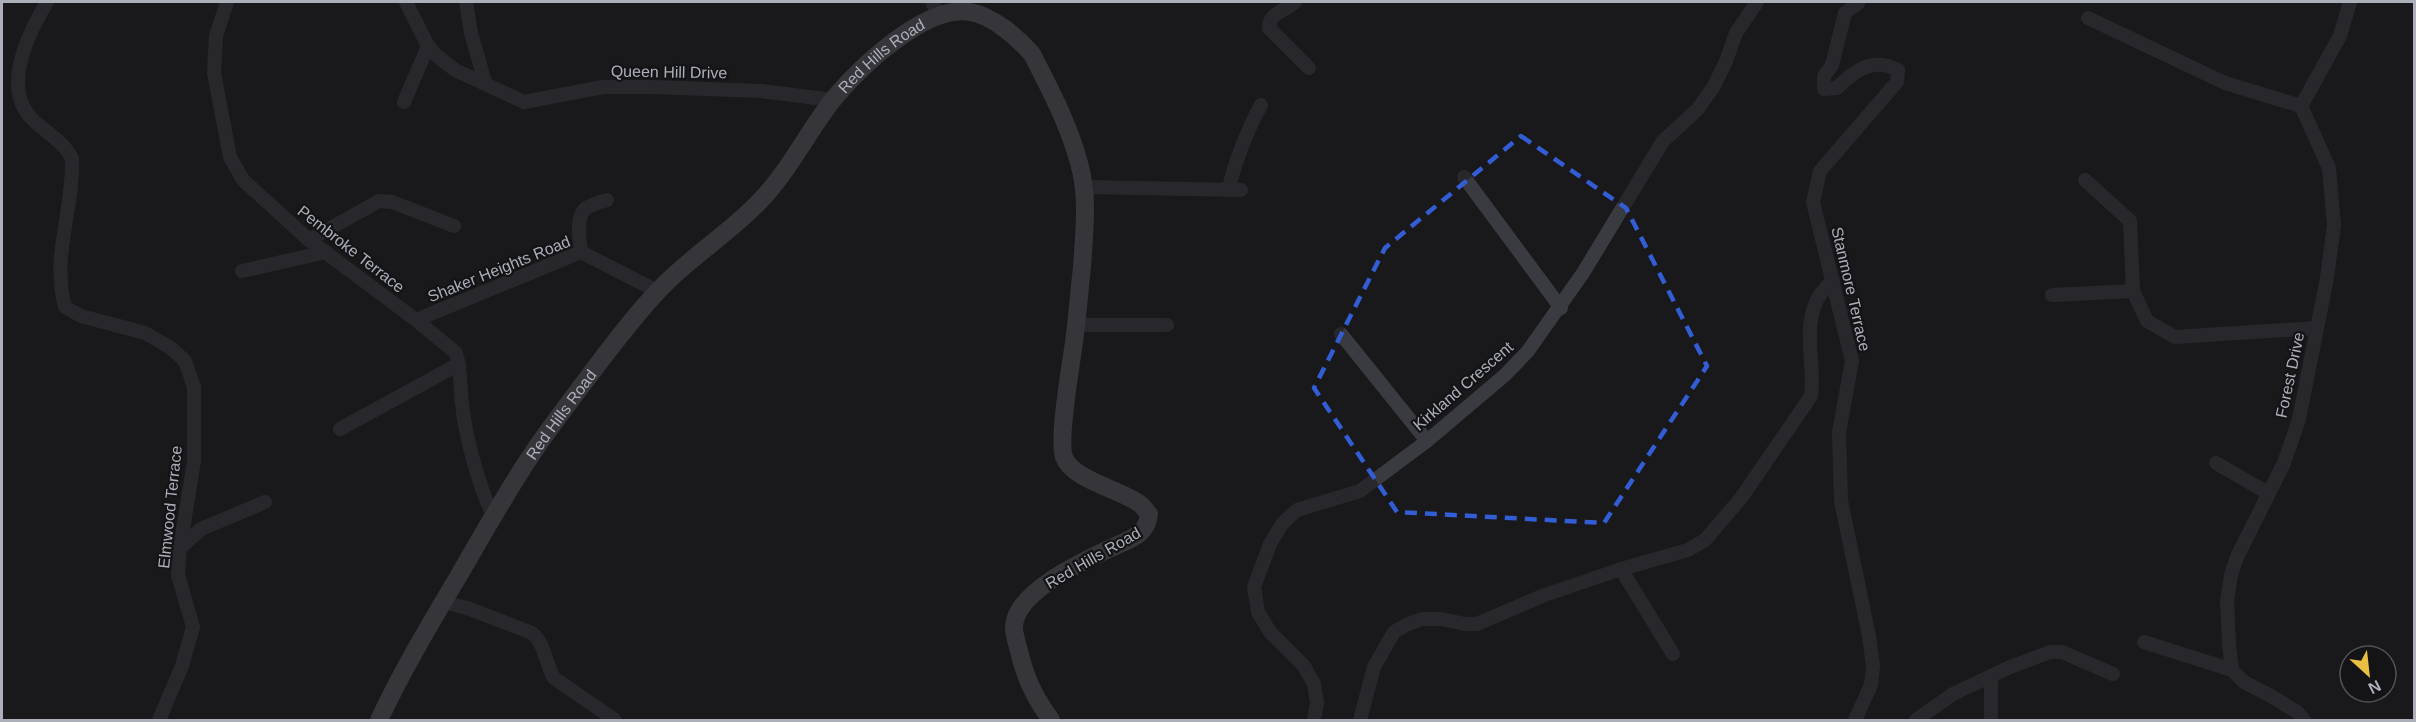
<svg xmlns="http://www.w3.org/2000/svg" width="2416" height="722" viewBox="0 0 2416 722" font-family="Arial,sans-serif">
<rect width="100%" height="100%" fill="#19191b"/>
<g fill="none" stroke-linecap="round" stroke-linejoin="round">
<g stroke="#3a3b40" stroke-width="14">
<path d="M47 2C29 32 1 87 32 119 45 132 63 141 72 158 74 209 51 256 65 307L81 316 145 333 171 348 185 361 194 387V461L180 548 178 575 193 627 182 666 159 720"/>
<path d="M227 2 216 36 214 73 230 157 243 180 309 240 416 320 456 353C461 369 460 386 462 403 465 435 479 488 493 515"/>
<path d="M406 2 428 46 436 55 455 70 524 102 603 87H652L761 91 833 100"/>
<path d="M466 2 471 33 485 82"/>
<path d="M932 2 939 16"/>
<path d="M1295 2C1286 11 1269 12 1269 28L1309 68"/>
<path d="M2088 18 2225 83 2301 106"/>
<path d="M404 102 428 46"/>
<path d="M1464 177 1561 308"/>
<path d="M2085 180 2130 221 2133 291 2147 321 2175 337 2316 328"/>
<path d="M1084 187 1241 190"/>
<path d="M1228 190C1236 159 1246 132 1261 105"/>
<path d="M309 240 379 201 392 202 454 226"/>
<path d="M581 252C580 241 575 218 585 209 590 205 600 202 607 200"/>
<path d="M242 271 326 252"/>
<path d="M2052 295 2133 291"/>
<path d="M416 320 581 252 657 291"/>
<path d="M1077 325H1167"/>
<path d="M1341 334 1427 441"/>
<path d="M340 429 459 364"/>
<path d="M2216 463 2268 493"/>
<path d="M180 548 201 529 265 502"/>
<path d="M1621 569 1673 654"/>
<path d="M443 602 467 608 532 633C546 645 545 663 554 678L615 720"/>
<path d="M2144 642 2232 670"/>
<path d="M1991 676V720"/>
<path d="M1314 720 1317 703 1314 684 1304 666 1270 632 1258 612 1254 587 1270 544 1282 524 1297 510 1360 491 1427 441 1505 375 1528 351 1583 273 1663 141 1697 110 1714 86 1726 61 1736 33 1757 2"/>
<path d="M1360 720 1374 667 1394 632 1406 625 1422 619H1441L1465 624H1477L1542 596 1621 569 1688 550 1705 540 1741 498 1811 396C1815 366 1803 330 1816 302 1819 294 1827 286 1833 280"/>
<path d="M1855 720 1871 685 1873 666 1869 636 1841 501 1839 432 1852 361 1813 202 1820 171 1897 82 1898 70C1873 57 1855 70 1837 88L1824 89V76L1832 65 1845 13 1859 2"/>
<path d="M1916 720 1953 694 2010 667 2050 652H2062L2113 674"/>
<path d="M2304 720 2297 712 2271 696 2244 682 2232 670 2229 645 2227 601 2231 575 2237 557 2284 463 2299 419 2327 278 2334 225 2329 168 2301 106 2340 36 2350 2"/>
</g>
<path stroke="#57585f" stroke-width="18" id="s1" d="M379 720C402 671 430 624 458 577 482 536 505 494 532 454 548 430 566 407 583 384 607 352 630 321 657 292 688 258 729 234 760 201 789 171 807 133 832 101 857 69 926 4 970 12 993 16 1017 37 1032 54 1050 89 1069 125 1079 163 1089 197 1084 233 1082 267 1079 294 1077 322 1073 349 1070 370 1058 440 1064 457 1072 480 1122 490 1140 504 1143 506 1146 511 1149 514 1147 536 1129 539 1111 548 1083 561 1015 592 1014 627 1014 637 1019 649 1021 659 1028 684 1036 699 1051 720"/>
</g>
<path d="M0 0H2416V722H0ZM1521 136 1626 208 1707 366 1604 523 1397 512 1314 388 1385 248Z" fill="#19191b" fill-opacity=".55" fill-rule="evenodd"/>
<path fill="none" stroke="#325dd4" stroke-width="4.5" stroke-dasharray="12 8" stroke-linejoin="round" d="M1521 136 1626 208 1707 366 1604 523 1397 512 1314 388 1385 248Z"/>
<g text-anchor="middle" dominant-baseline="central" stroke-width="4.5" stroke-linejoin="round" paint-order="stroke">
<g font-size="16" fill="#acafba" stroke="#141416">
<text stroke="none"><textPath href="#s1" startOffset="840">Red Hills Road</textPath></text>
<text transform="translate(669 72) rotate(1)">Queen Hill Drive</text>
<text transform="translate(351 249) rotate(38)">Pembroke Terrace</text>
<text transform="translate(499 269) rotate(-22)">Shaker Heights Road</text>
<text transform="translate(1851 289) rotate(77)">Stanmore Terrace</text>
<text transform="translate(2290 375) rotate(-78)">Forest Drive</text>
<text transform="translate(1463 386) rotate(-41)">Kirkland Crescent</text>
<text stroke="none"><textPath href="#s1" startOffset="356">Red Hills Road</textPath></text>
<text transform="translate(170 507) rotate(-84)">Elmwood Terrace</text>
<text transform="translate(1093 558) rotate(-30)">Red Hills Road</text>
</g>
</g>
<rect width="2416" height="722" fill="none" stroke="#acafba" stroke-width="6"/>
<g transform="translate(2368 674) rotate(153)"><circle r="28" fill="#141416" stroke="#515258" stroke-width="1.5"/>
<path d="M0-4.5L10 22L0 15L-10 22Z" fill="#eabf43"/>
<text y="-9" font-size="16" font-weight="bold" text-anchor="middle" fill="#acafba">N</text>
</g>
</svg>
